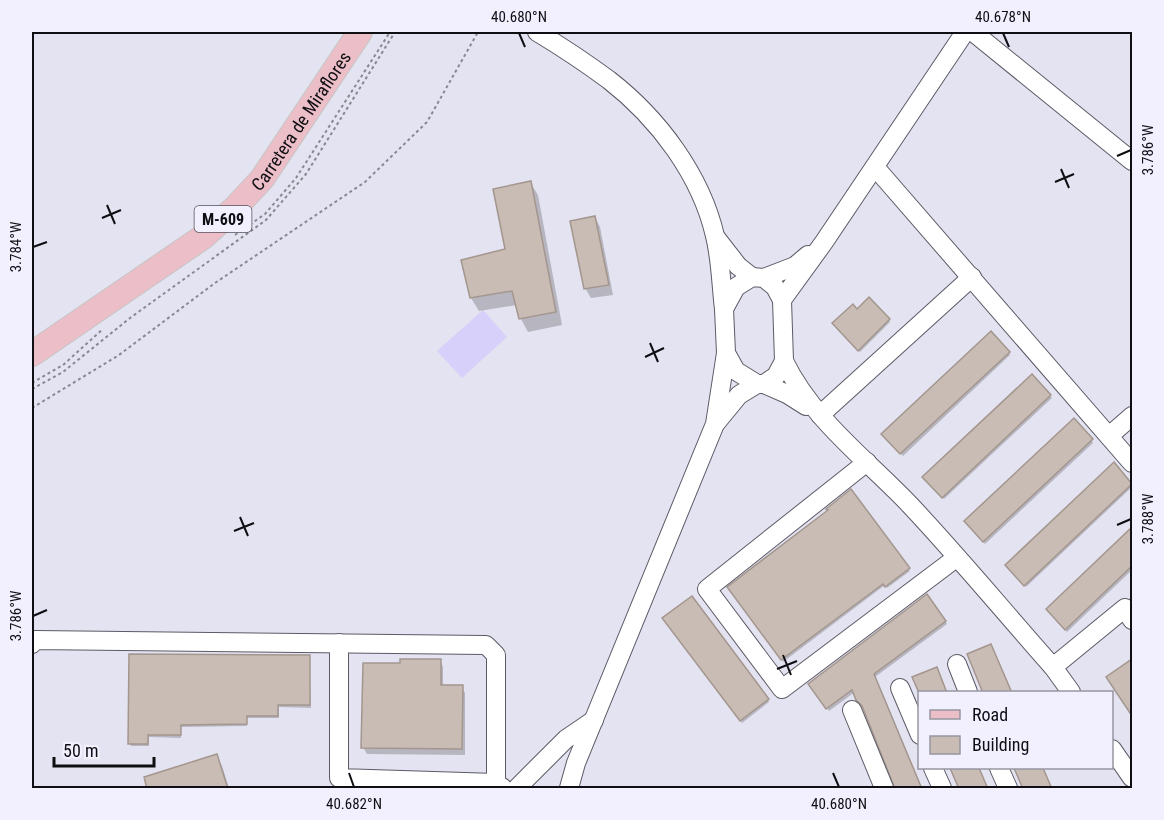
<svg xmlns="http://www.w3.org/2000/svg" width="1164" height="820" viewBox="0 0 1164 820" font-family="'Roboto Condensed',sans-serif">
<rect width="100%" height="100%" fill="#e4e3f1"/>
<path fill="#d7d0fa" d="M483 310 507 337 462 378 437 351Z"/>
<g fill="#0003">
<path d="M530 182 538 195 562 325 528 332 521 319 517 305 479 311 471 298 507 251Z"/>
<path d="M595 217 600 227 613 295 591 298 585 288Z"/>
<path d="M857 311 889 320 890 322 860 352 836 326Z"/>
<path d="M1009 352 1010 355 903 456 884 436Z"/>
<path d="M1032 376 1052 398 944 499 926 480Z"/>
<path d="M1092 440 1093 443 985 544 967 524Z"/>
<path d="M1114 464 1132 484V487L1026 587 1008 567Z"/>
<path d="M1132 529V570L1067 632 1047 610Z"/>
<path d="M908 569 910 571 887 588 885 585 783 662 730 590Z"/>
<path d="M927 596 947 624 875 677 865 707 855 692 829 711 810 684Z"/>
<path d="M666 621 768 700 769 702 742 723Z"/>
<path d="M309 656 311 708 279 707V718H247V726L181 727V738L149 737V746H131L130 743Z"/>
<path d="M440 660 443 667V687H462L465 693V755L367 754 363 747 401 665Z"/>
<path d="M1131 662 1132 664V714L1108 678Z"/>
<path d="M216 756 222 766 229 788H149Z"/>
</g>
<g fill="#c9bcb4" stroke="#a3968e" stroke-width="1.5">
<path d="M531 181 556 312 519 319 512 291 470 298 461 260 505 249 493 189Z"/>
<path d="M595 216 609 285 584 289 570 221Z"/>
<path d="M869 297 890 319 858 351 832 323 853 304 857 309Z"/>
<path d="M991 331 1010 352 900 454 881 434Z"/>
<path d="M1032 374 1051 395 942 498 922 477Z"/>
<path d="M1074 418 1093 439 983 542 964 521Z"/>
<path d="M1114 462 1132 484 1024 586 1005 565Z"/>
<path d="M851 489 910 568 885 587 883 584 781 660 727 587 828 510 826 509Z"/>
<path d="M1132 527V566L1065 630 1046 609Z"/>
<path d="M927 594 946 621 874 674 922 789H895L862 706 856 700 852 690 826 709 808 684Z"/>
<path d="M692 596 769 699 740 721 662 618Z"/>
<path d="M991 644 1012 693H983L967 654Z"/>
<path d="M129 654 310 655V705H278V716H247V724L181 725V735H148V744H128Z"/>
<path d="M400 659H441V685H463L462 749 361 748 363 663H400Z"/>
<path d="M1132 659V716L1106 677Z"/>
<path d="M937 667 947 693H919L912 677Z"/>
<path d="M217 754 228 789H147L144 777Z"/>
<path d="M950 768H979L988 789H959Z"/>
<path d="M1014 768H1043L1052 789H1023Z"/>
</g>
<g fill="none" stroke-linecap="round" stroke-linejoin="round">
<g stroke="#5c5a66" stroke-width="20">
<g id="minor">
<path d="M537 32C562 47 586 63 609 80 658 118 701 175 715 236 721 260 721 285 724 309"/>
<path d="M973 32 1132 161"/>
<path d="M875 167 1132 463"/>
<path d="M717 239 738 266 752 277"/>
<path d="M764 278 795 266 808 255"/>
<path d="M782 300 824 242 965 32"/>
<path d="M784 361C812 419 866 459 910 505 959 557 1005 613 1053 667L1071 692"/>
<path d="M764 384 787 394 806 406"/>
<path d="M820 415 972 277"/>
<path d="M716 423 739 395 757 384"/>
<path d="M1109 436 1132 416"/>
<path d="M867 462 707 589 782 689 956 558"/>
<path d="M339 643V778L496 783 503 788"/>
<path d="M32 644 35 640 486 645 496 655V783"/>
<path d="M957 664 968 692"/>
<path d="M1053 667 1125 608 1132 620"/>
<path d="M900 688 920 735"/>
<path d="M852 710 884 788"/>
<path d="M1112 749 1132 778"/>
<path d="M933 768 942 788"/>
<path d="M999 768 1008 788"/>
<path d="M517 788 566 739 594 720"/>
<path d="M569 788 576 763 715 424 726 353 724 309 736 287 752 277 764 278 775 287 782 300 784 361 776 376 764 384H757L736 371 726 353"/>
</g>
</g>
<g stroke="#c5c5c6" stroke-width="26">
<g id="major">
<path id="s1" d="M32 354 203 237 234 209 262 179 360 32"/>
</g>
</g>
<g stroke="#898892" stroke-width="2" stroke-dasharray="3 3" stroke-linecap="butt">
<path d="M235 235 265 214 296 178 390 32"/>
<path d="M32 383 63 365 103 329"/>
<path d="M32 389 63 372 130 318 266 220 306 174 395 32"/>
<path d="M32 408 119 355 215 283 365 182 427 122 478 32"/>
</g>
<use href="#minor" stroke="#fff" stroke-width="18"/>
<use href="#major" stroke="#ecbfc8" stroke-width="24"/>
</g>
<path fill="none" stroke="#0f0e13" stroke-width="2" d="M519 33 525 47M1003 33 1009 47M1117 156 1131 150M1061 169 1069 188M1055 182 1074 174M107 205 115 224M102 218 121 210M33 247 47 242M650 343 658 362M645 357 664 348M240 517 248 536M1117 525 1131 519M234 531 254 523M33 616 47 610M783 655 791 675M777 669 797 661M349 773 354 787M833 773 839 787"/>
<g text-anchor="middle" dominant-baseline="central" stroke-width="4.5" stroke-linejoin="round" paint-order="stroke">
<rect fill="#f2f0fe" stroke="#53525a" stroke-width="1.5" x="194.5" y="206" width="57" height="26" rx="4.5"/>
<g font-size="16" font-weight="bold" fill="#0f0e13">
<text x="223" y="219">M-609</text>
</g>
<g font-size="18" fill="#0f0e13" stroke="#f2f0fe">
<text stroke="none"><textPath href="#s1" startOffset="360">Carretera de Miraflores</textPath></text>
</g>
</g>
<rect width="1164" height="820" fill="none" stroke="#f2f0fe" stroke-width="66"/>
<rect x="918" y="691" width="195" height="78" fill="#f2f0fe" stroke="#9796a0" stroke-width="1.5"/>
<rect x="930" y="710" width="30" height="9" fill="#ecbfc8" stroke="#9796a0" stroke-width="1.5"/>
<text x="972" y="721" font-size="18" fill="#0f0e13">Road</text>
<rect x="930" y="736" width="30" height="18" fill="#c9bcb4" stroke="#9796a0" stroke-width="1.5"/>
<text x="972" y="751" font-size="18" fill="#0f0e13">Building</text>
<path d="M54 757v9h100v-9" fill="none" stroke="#0f0e13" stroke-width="3"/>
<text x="63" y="757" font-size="18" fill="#0f0e13" stroke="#f2f0fe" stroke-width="4.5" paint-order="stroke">50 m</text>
<rect x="33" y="33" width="1098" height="754" fill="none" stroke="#0f0e13" stroke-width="2"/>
<g font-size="15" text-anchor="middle" fill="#0f0e13">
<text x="519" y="22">40.680°N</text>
<text x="1003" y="22">40.678°N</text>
<text transform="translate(1148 150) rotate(-90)" y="5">3.786°W</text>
<text transform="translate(16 247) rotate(-90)" y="5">3.784°W</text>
<text transform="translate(1148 519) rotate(-90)" y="5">3.788°W</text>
<text transform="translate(16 616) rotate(-90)" y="5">3.786°W</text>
<text x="354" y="809">40.682°N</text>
<text x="839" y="809">40.680°N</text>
</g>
</svg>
